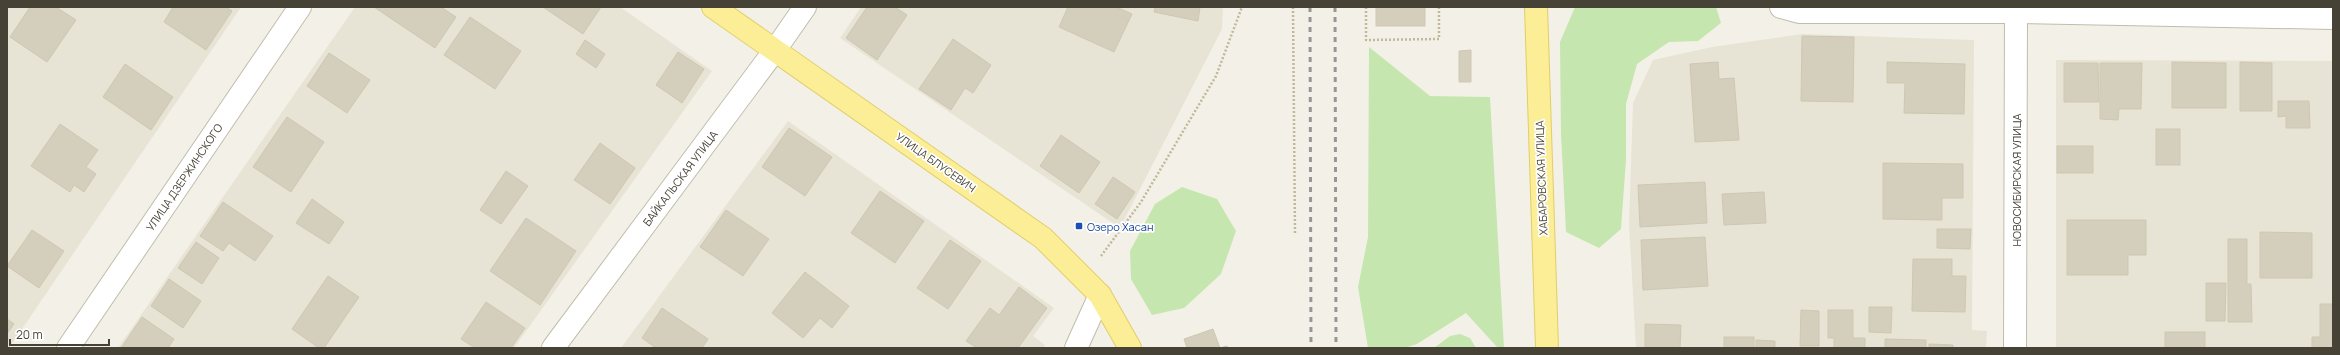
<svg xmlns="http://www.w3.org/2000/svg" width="2340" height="355" viewBox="0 0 2340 355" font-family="Manrope,sans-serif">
<rect width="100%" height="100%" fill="#f3f1e7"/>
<g fill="#e7e4d5">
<path d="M7 7H241L9 348H7Z"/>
<path d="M355 7H620L712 71 514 348H118Z"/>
<path d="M861 7H1223L1222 29 1120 228 840 38Z"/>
<path d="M1802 34 1974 40 1972 330 1987 331 1986 348H1636L1629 225 1633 103 1653 60 1712 47Z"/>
<path d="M2056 60 2333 61V348H2056Z"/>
<path d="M788 121 1054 308 1033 336 1045 345 1043 348H621Z"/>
</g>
<g fill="#c6e6b0">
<path d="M1575 7H1716L1721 23 1698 41 1669 42 1637 64 1626 104V160L1621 229 1599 248 1566 232 1561 134 1560 42Z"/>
<path d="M1369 47 1430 96 1490 97 1504 348H1498L1466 313 1417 344 1404 348H1368L1358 287 1368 237Z"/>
<path d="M1182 187 1217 199 1236 231 1221 274 1184 308 1152 315 1131 279 1130 251 1155 204Z"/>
<path d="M1460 334 1470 338 1476 348H1434L1450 336Z"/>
</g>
<g fill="#d4cebc" stroke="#cfc7b0">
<path d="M30 7H56L76 20 47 62 10 37Z"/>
<path d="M173 7H226L232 11 206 50 164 22Z"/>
<path d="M374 7H441L456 17 435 48Z"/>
<path d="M543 7H601L583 34Z"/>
<path d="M867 7H895L907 15 877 60 846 38Z"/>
<path d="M1068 7H1116L1132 14 1114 52 1059 27Z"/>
<path d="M1155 7H1200L1198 21 1154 12Z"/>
<rect x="1376" y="7" width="49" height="19"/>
<path d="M470 17 521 51 495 89 444 55Z"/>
<path d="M1802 36 1854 37 1853 102 1801 101Z"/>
<path d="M953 39 991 65 973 93 965 88 951 110 919 89Z"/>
<path d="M585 40 605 54 596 68 576 54Z"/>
<path d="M1471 50V82H1459V51Z"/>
<path d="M678 52 704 69 682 103 656 85Z"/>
<path d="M329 53 370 80 347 113 307 86Z"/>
<path d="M1718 62 1719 79 1734 78 1739 140 1695 142 1690 64Z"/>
<path d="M1887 62 1965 64 1964 114 1904 113 1905 83H1887Z"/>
<path d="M2172 62 2226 63V108H2172Z"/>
<path d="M2240 62 2272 63V111H2240Z"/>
<path d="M2064 63H2098L2099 102H2064Z"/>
<path d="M2100 63H2142L2141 109H2119L2118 120 2100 119Z"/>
<path d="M125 64 173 97 151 130 103 97Z"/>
<path d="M2278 101H2309L2310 128H2286V116L2278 117Z"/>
<path d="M287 117 324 142 291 192 253 167Z"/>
<path d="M60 124 98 150 86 167 96 174 84 192 74 185 70 192 31 166Z"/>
<path d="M789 128 832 157 805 196 762 167Z"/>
<rect x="2156" y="129" width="24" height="36"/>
<path d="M1061 135 1100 162 1079 193 1040 166Z"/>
<path d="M600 143 635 168 610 204 574 180Z"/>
<rect x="2057" y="146" width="36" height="27"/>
<path d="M1883 163 1963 164V198H1942V220L1883 219Z"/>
<path d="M506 171 528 186 501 224 480 210Z"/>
<path d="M1113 177 1135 192 1117 219 1095 204Z"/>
<path d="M1705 182 1707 223 1640 227 1638 185Z"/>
<path d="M880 191 924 221 895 263 851 233Z"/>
<path d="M1764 192 1766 223 1724 225 1722 194Z"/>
<path d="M312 199 344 222 329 244 296 223Z"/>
<path d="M223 202 273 236 255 261 229 243 223 251 200 236Z"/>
<path d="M726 210 769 239 743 276 700 247Z"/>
<path d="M526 218 576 251 540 305 490 271Z"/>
<path d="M2067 220H2146V255H2128V275H2067Z"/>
<path d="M1937 229H1971L1970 249 1937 248Z"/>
<path d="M32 230 64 251 39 288 7 266Z"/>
<path d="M2260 232 2312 233V278H2260Z"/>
<path d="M1705 237 1708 286 1643 290 1641 240Z"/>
<path d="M2228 239H2247V284H2251L2252 322H2228Z"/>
<path d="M950 240 981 261 948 309 917 288Z"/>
<path d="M196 242 219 258 202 284 178 268Z"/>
<path d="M1913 259H1952V276H1966L1965 312 1912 311Z"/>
<path d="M805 272 849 306 832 328 820 318 803 338 772 313Z"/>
<path d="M328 276 359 297 324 348H319L292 329Z"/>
<path d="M169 279 201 301 183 328 151 306Z"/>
<path d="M2206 283H2226L2225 321H2206Z"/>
<path d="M1019 287 1047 308 1018 348H977L966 341 990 308 999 315Z"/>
<path d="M486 302 525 328 511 348H475L461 339Z"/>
<path d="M2320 304H2333V348H2312V337H2320Z"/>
<path d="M1869 307H1892L1891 333 1869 332Z"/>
<path d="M662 308 708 339 702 348H656L642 338Z"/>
<path d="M1801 310 1819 311V346H1800Z"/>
<path d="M1828 310H1853V338H1865V348H1834V338H1828Z"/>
<path d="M142 317 174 339 168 348H121Z"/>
<path d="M7 319 14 324 7 334Z"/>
<path d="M1645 324 1681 325 1680 348H1645Z"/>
<path d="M1213 329 1220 348 1227 346 1228 348H1187L1184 339Z"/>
<rect x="2165" y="332" width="40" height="16"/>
<rect x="1724" y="337" width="30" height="11"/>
<path d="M1885 339 1926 340V348H1885Z"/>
<path d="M1756 340 1775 341V348H1756Z"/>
<path d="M1929 344 1953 345V348H1929Z"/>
</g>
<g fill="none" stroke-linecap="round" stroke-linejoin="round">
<g stroke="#c1bdac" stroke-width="24">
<g id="minor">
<path d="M1781 7 1799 12H2016L2333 18"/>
<path d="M68 348 300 7"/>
<path d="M553 348 775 50 805 7"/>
<path d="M1076 348 1100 295"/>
<path d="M2015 348 2016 12"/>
</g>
</g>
<g stroke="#e1ce67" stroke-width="24">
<g id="major">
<path d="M713 7 1043 238 1100 295 1130 348"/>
<path d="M1536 7 1547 348"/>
</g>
</g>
<g stroke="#c0b89b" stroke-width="2.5" stroke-dasharray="2 2" stroke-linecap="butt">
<path d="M1293 7 1295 233"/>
<path d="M1366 7V40L1439 39V7"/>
<path d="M1101 256 1141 202 1216 76 1242 7"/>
</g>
<use href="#minor" stroke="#fff" stroke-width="22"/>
<use href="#major" stroke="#fced97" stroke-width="22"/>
<g stroke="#969696" stroke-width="3" stroke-dasharray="5 5" stroke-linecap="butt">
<path d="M1310 7 1311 348"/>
<path d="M1335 7 1336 348"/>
</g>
</g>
<rect fill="#1a4fb4" stroke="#fff" stroke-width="1.5" x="1075" y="222" width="8" height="8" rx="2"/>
<g text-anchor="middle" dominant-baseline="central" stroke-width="3.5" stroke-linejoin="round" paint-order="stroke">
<g font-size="11" fill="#464236" stroke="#fff">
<text transform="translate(936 162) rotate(35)">УЛИЦА БЛУСЕВИЧ</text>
<text transform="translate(184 177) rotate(-56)">УЛИЦА ДЗЕРЖИНСКОГО</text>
<text transform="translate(680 178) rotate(-53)">БАЙКАЛЬСКАЯ УЛИЦА</text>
<text transform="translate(1541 178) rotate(-92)">ХАБАРОВСКАЯ УЛИЦА</text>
<text transform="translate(2016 180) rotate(-90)">НОВОСИБИРСКАЯ УЛИЦА</text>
</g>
<g font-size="11" fill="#164399" stroke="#fff" text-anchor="start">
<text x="1087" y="226">Озеро Хасан</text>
</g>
</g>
<rect width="2340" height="355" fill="none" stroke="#464236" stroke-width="16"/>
<path d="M10 339v6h99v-6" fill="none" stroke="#464236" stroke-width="2"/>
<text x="16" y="339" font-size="12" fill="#464236" stroke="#ffffff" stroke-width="3" paint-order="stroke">20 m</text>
</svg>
